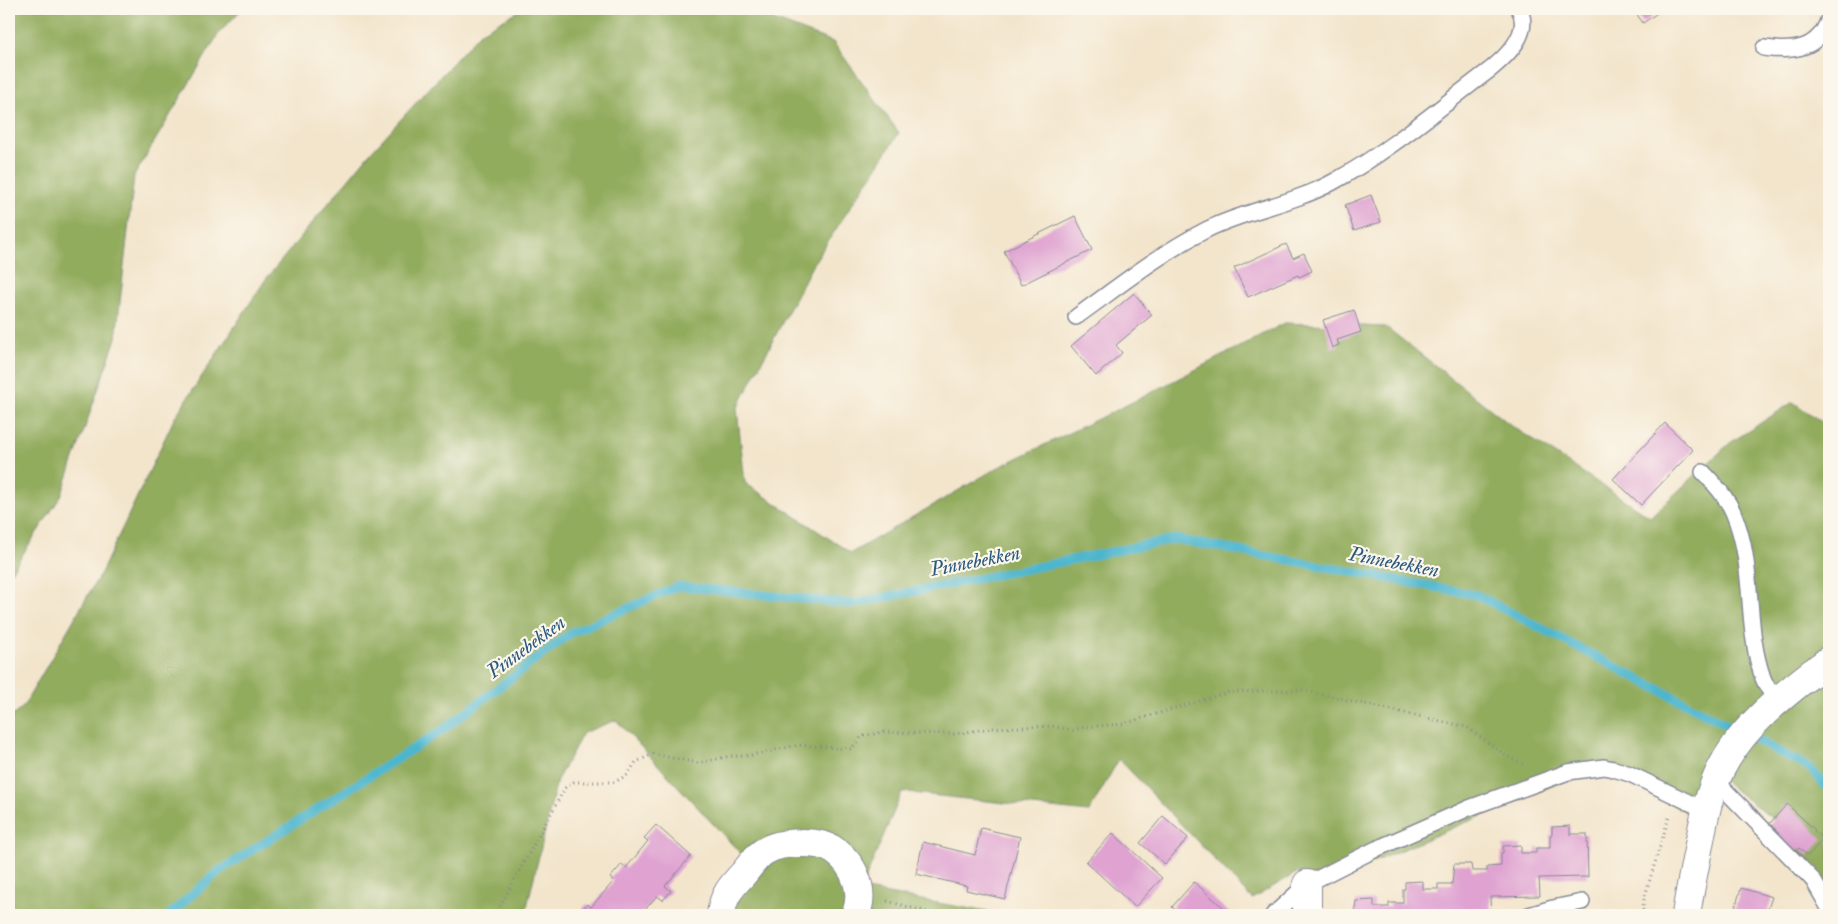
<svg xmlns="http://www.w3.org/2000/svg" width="1838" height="924" viewBox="0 0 1838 924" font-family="'IM FELL Double Pica',serif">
<rect width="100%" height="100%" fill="#fbf7ec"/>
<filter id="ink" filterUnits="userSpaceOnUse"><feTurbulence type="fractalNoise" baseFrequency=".02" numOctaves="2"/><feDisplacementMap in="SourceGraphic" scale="10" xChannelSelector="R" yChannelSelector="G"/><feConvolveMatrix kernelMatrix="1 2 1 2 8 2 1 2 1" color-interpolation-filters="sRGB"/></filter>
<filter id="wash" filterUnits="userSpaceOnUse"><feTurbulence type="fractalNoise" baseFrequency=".0096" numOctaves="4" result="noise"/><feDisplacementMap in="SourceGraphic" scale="20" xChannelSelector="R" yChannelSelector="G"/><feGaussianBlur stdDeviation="1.12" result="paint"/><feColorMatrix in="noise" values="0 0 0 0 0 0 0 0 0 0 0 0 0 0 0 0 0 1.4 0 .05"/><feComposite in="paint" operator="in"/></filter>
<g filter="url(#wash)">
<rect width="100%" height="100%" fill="#f3e5cc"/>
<g fill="#92ac5d" stroke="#566e5e">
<path d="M9 9H242L219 33 134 176 116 338 61 496 9 575Z"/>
<path d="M522 9H739L753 12 833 42 899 133 813 264 737 409 745 483 851 553 997 468 1141 398 1285 323 1386 327 1512 426 1650 517 1730 443 1793 402 1829 427V915H1824L1778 823 1722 780 1692 815 1601 765 1314 887 1298 872 1252 899 1119 759 1089 812 902 792 861 889 1004 915H721L744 857 616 720 583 733 557 780 525 915H9V719L23 707 102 571 175 417 266 279 370 153 481 32Z"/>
</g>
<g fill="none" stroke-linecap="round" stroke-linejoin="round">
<g stroke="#4eb6cd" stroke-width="9">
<path d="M9 20 12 9"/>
<path d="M169 915 219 871 441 731 571 633 678 586 852 604 1175 539 1477 595 1810 768 1829 790"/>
</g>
</g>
<g id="blocks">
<g fill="#dfa2d1">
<path d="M1633 9H1663L1643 23Z"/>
<path d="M1371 195 1381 222 1354 231 1345 205Z"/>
<path d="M1075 216 1092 250 1021 285 1004 251Z"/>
<path d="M1286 244 1293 258 1304 253 1312 271 1299 277 1298 275 1248 297 1234 268Z"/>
<path d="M1134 293 1152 315 1116 345 1122 353 1096 376 1071 346Z"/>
<path d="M1354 310 1361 332 1337 340 1339 345 1332 348 1323 320Z"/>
<path d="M1665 423 1693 450 1641 505 1613 479Z"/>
<path d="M1787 804 1815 830 1814 831 1823 839 1808 856 1799 848 1792 855 1764 830Z"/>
<path d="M1163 816 1188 838 1165 864 1140 843Z"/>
<path d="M656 825 691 856 665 886 671 891 663 900 657 896 640 915H577L587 904 591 907 614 881 610 878 622 864 626 868 648 841 644 838Z"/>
<path d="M1570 826V834H1587L1588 877 1539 878 1540 896 1490 897 1491 914 1354 915 1356 901 1374 900V907H1389V903H1403V889H1405V882L1423 881V889H1438V884H1452L1454 864H1471L1472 871H1487V867L1501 866V853H1503V846L1521 845V853H1536V848H1550V835H1552V827Z"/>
<path d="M981 828 1020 837 1005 899 966 890 967 886 916 874 923 842 975 855Z"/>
<path d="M1113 833 1162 878 1135 907 1086 862Z"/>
<path d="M1194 882 1232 915H1181L1172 907Z"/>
<path d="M1741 888 1772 897 1766 915H1733Z"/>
</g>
</g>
</g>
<g filter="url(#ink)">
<use href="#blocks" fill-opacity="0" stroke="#878a95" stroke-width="1"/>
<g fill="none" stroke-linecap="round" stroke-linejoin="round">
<g stroke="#878a95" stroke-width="18">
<g id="service">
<path d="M1764 48C1793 52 1819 50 1829 18"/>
<path d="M1076 317C1118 287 1159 254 1206 230 1246 210 1293 204 1333 182 1390 151 1440 107 1491 69 1508 55 1532 32 1519 9"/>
<path d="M1703 472C1714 484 1726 496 1733 512 1756 565 1744 625 1763 678 1766 686 1772 694 1776 702"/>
<path d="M1716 781 1813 880 1829 908"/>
<path d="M1273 915 1307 884 1376 849 1469 808 1568 772 1604 767 1614 769 1630 774 1705 810"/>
<path d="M1529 915 1553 908 1582 902"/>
</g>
</g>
<g stroke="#878a95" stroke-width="30">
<g id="minor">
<path d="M1307 884V915"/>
<path d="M721 915C723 895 731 887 744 873 750 866 757 855 765 851 781 841 820 840 835 851 855 865 866 893 855 915"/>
<path d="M1686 915C1689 895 1693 875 1697 855 1703 825 1707 795 1722 767 1745 722 1790 690 1829 660"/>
</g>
</g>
<g stroke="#878a95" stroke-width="3" stroke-dasharray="1 4" stroke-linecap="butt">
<path d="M1825 61 1829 86"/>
<path d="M887 901 938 915"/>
<path d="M495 915 565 788 574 782H615L627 775 636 762 653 754 698 763 731 756H746L799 745 851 749 862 736 884 732 954 734 991 728 1052 726 1073 730 1086 727 1123 724 1229 692 1303 690 1467 727 1505 755 1524 765"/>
<path d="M1642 915 1644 899 1669 817"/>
</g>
<use href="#service" stroke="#fff" stroke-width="15"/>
<use href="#minor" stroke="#fff" stroke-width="28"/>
</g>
</g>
<g text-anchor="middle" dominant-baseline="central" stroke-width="4.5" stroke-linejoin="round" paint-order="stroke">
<g font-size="20" font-style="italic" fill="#2a587f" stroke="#fbf7ec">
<text transform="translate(975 561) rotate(-11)">Pinnebekken</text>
<text transform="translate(1394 562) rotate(11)">Pinnebekken</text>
<text transform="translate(526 647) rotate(-36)">Pinnebekken</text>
</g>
</g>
<rect width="1838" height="924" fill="none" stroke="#fbf7ec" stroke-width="30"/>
</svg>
